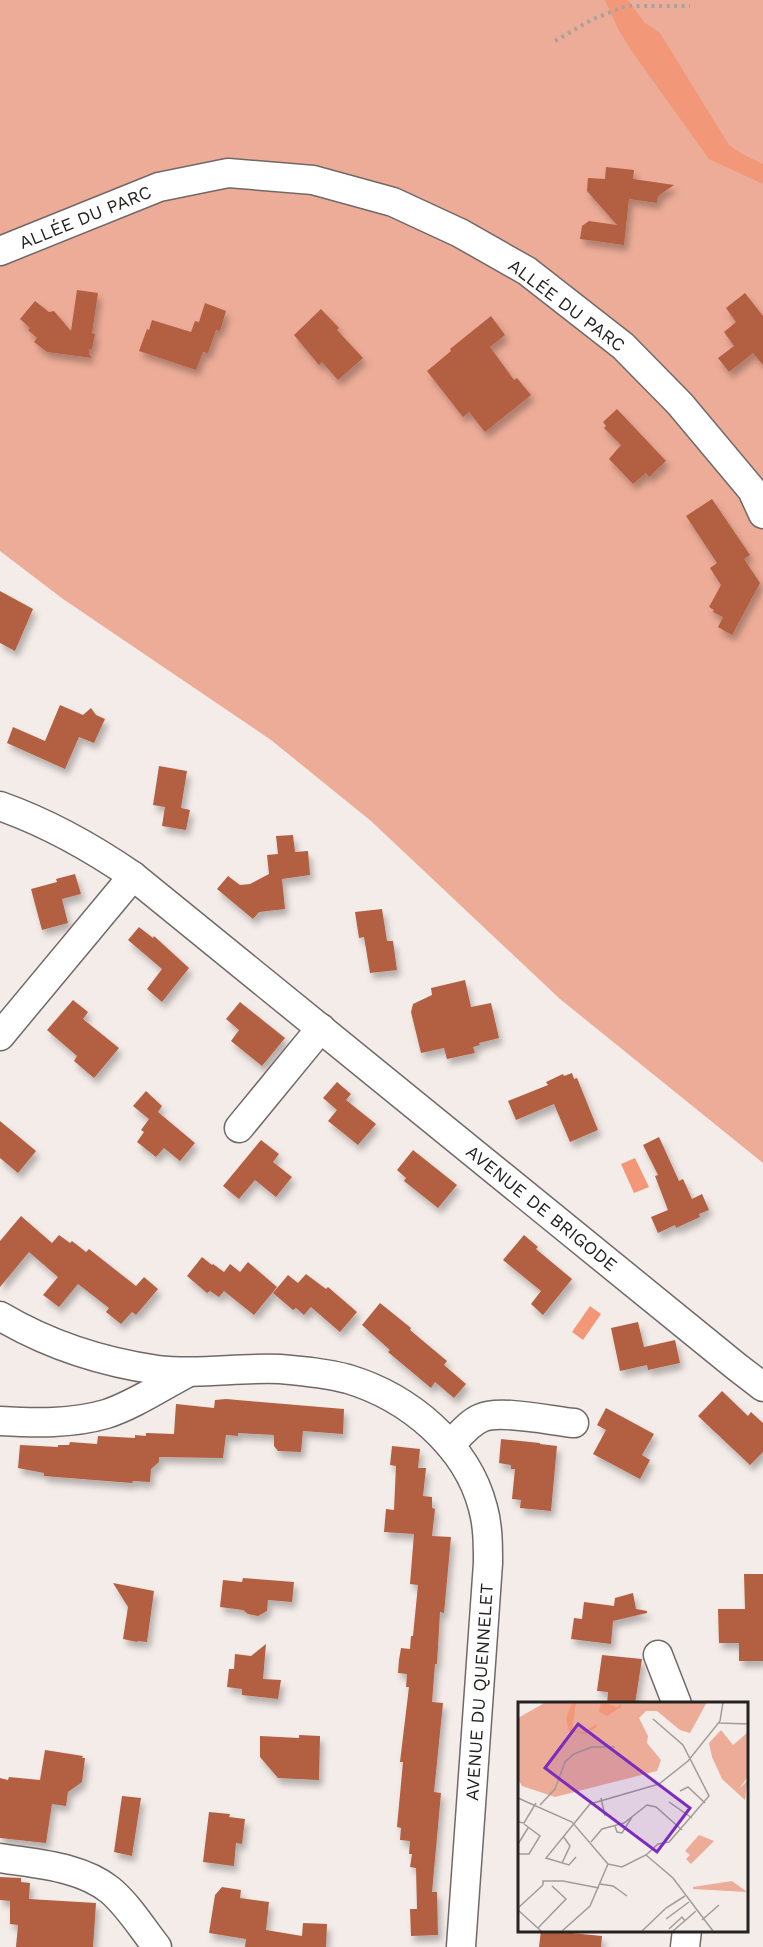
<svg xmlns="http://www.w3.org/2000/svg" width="763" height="1947" viewBox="0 0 763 1947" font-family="'Work Sans',sans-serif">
<defs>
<filter id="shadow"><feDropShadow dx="3.5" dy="6" stdDeviation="3" flood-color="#0004"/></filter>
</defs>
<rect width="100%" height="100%" fill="#f4ece9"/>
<path fill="#ecac97" d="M0 0H763V1163L560 999 371 821 271 740 63 599 0 551Z"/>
<g fill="#f29879">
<path d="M605 0H628L645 23 660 33 729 145 742 154 763 164V184L709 159 633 53 618 29Z"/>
<path d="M635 1158 649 1187 634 1193 621 1164Z"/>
<path d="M590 1306 601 1314 583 1340 572 1332Z"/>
</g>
<g fill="#b35f42" filter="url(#shadow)">
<path d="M606 167 634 170 633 179 674 185 658 196 657 203 629 199 624 245 580 239 582 226 589 221 617 225 587 191 588 178 605 179Z"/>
<path d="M77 290 98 293 92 333 95 334 92 349H89V354L92 358 47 352 34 342 37 338 28 330 30 328 20 319 35 301 49 312 54 311 71 331Z"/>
<path d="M745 293 763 316V365L753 353 729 372 718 358 734 346 724 332 736 322 726 308Z"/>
<path d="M205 303 226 311 220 331 216 330 208 353 203 352 196 370 139 351 147 329 149 330 152 320 191 332 195 321 199 322Z"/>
<path d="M321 309 339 328 337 330 363 358 338 380 322 362 319 365 294 335Z"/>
<path d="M491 316 505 335 490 347 514 380 517 378 531 395 485 432 469 412 463 417 427 371 451 351 450 349Z"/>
<path d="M617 409 666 461 649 477 646 473 633 484 609 459 621 445 604 428 606 426 603 422Z"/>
<path d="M712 499 750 555 744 559 760 583 732 635 718 627 723 617 713 612 714 610 709 607 721 585 710 568 717 563 686 516Z"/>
<path d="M0 591 33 609 15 651 0 643Z"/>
<path d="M60 705 83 715 91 708 96 715 105 719 94 743 79 737 65 769 7 743 13 727 45 741Z"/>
<path d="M159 766 187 771 181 808 190 810 186 830 162 826 165 807 153 805Z"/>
<path d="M293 835 295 852 308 851 310 875 282 879 285 909 259 912 253 919 217 889 228 876 240 885 250 884 269 874 267 855 278 854 276 836Z"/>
<path d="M75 874 81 894 62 899 68 923 42 930 31 889 57 882 56 879Z"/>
<path d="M382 909 387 941H393L397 970 370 973 364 937 359 938 355 912Z"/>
<path d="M139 927 153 938 154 936 189 968 162 1002 147 989 162 969 128 940Z"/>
<path d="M465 980 471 1007 491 1003 499 1038 479 1043 480 1045 473 1047 475 1053 447 1059 444 1048 421 1053 411 1012 413 1004 432 995 431 988Z"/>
<path d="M73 1000 88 1012 83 1019 119 1048 94 1078 74 1061 77 1056 47 1030Z"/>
<path d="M240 1002 285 1038 262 1066 231 1041 239 1030 226 1019Z"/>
<path d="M572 1073 574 1079 577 1078 598 1130 570 1142 554 1104 516 1120 508 1101 548 1085 546 1082 563 1074 564 1076Z"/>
<path d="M337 1082 351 1094 346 1100 376 1124 358 1145 328 1121 337 1110 323 1098Z"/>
<path d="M146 1091 162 1106 158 1112 195 1143 180 1161 164 1148 156 1157 137 1142 144 1132 141 1130 149 1119 133 1106Z"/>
<path d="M0 1121 36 1151 18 1173 0 1158Z"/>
<path d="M659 1137 679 1181 683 1179 692 1199 702 1194 709 1210 699 1214 700 1217 676 1228 675 1225 658 1233 651 1217 668 1210 655 1176 658 1175 643 1145Z"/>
<path d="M261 1140 279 1154 273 1162 292 1177 276 1197 255 1180 239 1199 223 1186Z"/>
<path d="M413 1150 457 1185 438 1208 404 1181 406 1178 397 1170Z"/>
<path d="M21 1216 52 1243 59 1235 70 1243 72 1241 86 1252 89 1249 136 1286 144 1277 158 1289 136 1315 132 1312 121 1324 106 1312 109 1308 78 1284 59 1307 43 1295 58 1277 29 1252 0 1287V1241Z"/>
<path d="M524 1235 538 1247 536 1249 572 1279 543 1315 531 1304 541 1291 503 1260Z"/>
<path d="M202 1257 212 1265 213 1264 224 1272 230 1264 240 1272 248 1262 277 1287 254 1315 224 1291 219 1297 210 1291 207 1293 187 1276Z"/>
<path d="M306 1274 326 1289 328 1287 357 1312 340 1332 311 1307 304 1315 296 1308 293 1310 273 1293 288 1275 298 1283Z"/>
<path d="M380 1303 411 1328 410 1330 447 1361 444 1365 466 1384 454 1398 435 1382 431 1388 388 1352 390 1350 362 1325Z"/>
<path d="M638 1322 644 1347 675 1340 680 1363 648 1370 647 1365 620 1371 611 1328Z"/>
<path d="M722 1391 748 1416 751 1412 763 1423V1452L750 1465 698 1416Z"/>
<path d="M226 1399 344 1409 343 1434 303 1431 301 1452 278 1451 274 1446V1435L238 1433V1436L226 1435 223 1458 159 1457V1462L151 1469 150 1482 133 1481 132 1483 44 1476V1473L18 1468 20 1445 58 1447V1445H69L70 1442 97 1444 98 1436 135 1438V1435L146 1436V1433L174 1434 176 1404 214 1408 215 1400Z"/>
<path d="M606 1408 654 1434 642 1455 650 1460 640 1479 593 1454 606 1430 597 1425Z"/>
<path d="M501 1439 540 1443V1444L557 1446 551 1511 520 1508 521 1500 512 1499 515 1469H511V1465L499 1463Z"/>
<path d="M392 1446 420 1449 418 1468H426L423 1496 432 1497V1508L435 1509 432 1536 451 1537 444 1613 440 1612 437 1664H435L432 1702 443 1703 434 1792 441 1793 432 1892H437L438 1935 411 1936 410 1909H417L416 1868 410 1867 412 1854H409L410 1841 400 1840 401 1828 397 1827 403 1762H400L409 1687H406L407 1674 398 1673 399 1660 401 1648 410 1649 411 1636H413L418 1585 410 1584 414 1534 384 1532 386 1509 394 1510 396 1466 390 1465Z"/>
<path d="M744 1574H763V1661H739V1643H719L718 1609H745Z"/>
<path d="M243 1578 294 1582 292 1602 268 1600 267 1611 258 1616 248 1614 243 1610 220 1607 223 1580 242 1582Z"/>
<path d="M113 1583 154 1591 147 1642 138 1641 137 1642 123 1639 128 1607Z"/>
<path d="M633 1593 636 1609 647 1611V1613L613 1621 611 1644 571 1639 574 1618 582 1619 584 1602 614 1606 615 1598Z"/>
<path d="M266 1644 263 1679 281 1680 278 1699 242 1695V1689L227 1687 229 1669H234L235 1654 251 1656Z"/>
<path d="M602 1655 642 1659 635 1704H607L608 1692 597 1691Z"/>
<path d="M299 1735 320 1736 319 1780 278 1778 260 1757V1736L299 1738Z"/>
<path d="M45 1750 83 1756 82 1758H85L82 1782 68 1792 66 1806 52 1804 46 1843 0 1838V1778L8 1780 9 1777 40 1780Z"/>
<path d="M122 1796 141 1798 132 1856 114 1852Z"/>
<path d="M209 1812 230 1814 229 1817 245 1819 242 1844 236 1843 234 1866 203 1862Z"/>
<path d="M0 1877 21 1878V1882L30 1883 29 1899 96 1903 93 1947H16L18 1925 10 1924V1901L0 1900Z"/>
<path d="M222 1887 241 1890 240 1898 269 1902 266 1930 302 1936 303 1923 327 1924 326 1947H245L246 1939 209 1933 215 1895Z"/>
<path d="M541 1930 602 1936 601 1947H539Z"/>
</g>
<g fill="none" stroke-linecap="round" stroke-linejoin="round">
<g stroke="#706967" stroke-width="31">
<g id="minor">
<path d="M0 251 159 187 228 173 313 180 393 202 460 233 527 271 623 346 680 404 752 490 763 514"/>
<path d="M0 806C48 823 91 847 133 876L737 1367 763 1387"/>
<path d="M0 1036 133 876"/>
<path d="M239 1128 321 1028"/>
<path d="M0 1316C49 1345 102 1362 158 1370 199 1375 239 1367 280 1369 303 1371 326 1373 348 1379 408 1397 467 1445 483 1508 488 1526 488 1545 488 1563L461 1947"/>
<path d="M0 1421C35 1423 72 1424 106 1414 132 1406 164 1385 189 1372"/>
<path d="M450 1445C459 1436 469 1423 481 1418 499 1409 552 1421 574 1423"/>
<path d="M658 1655 677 1704"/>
<path d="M0 1858C36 1864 80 1866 110 1890 128 1905 142 1928 157 1947"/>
<path d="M685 1947 687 1930"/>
</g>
</g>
<path stroke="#a8a29f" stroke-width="4" stroke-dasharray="3 4.5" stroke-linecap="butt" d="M555 41 593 19 626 6H690"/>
<use href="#minor" stroke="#fff" stroke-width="28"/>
</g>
<g text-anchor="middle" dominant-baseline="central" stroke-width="6" stroke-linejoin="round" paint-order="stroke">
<g font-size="18" fill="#252221" stroke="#fff">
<text transform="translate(85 217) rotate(-22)">ALLÉE DU PARC</text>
<text transform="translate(567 305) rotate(37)">ALLÉE DU PARC</text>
<text transform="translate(542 1208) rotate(39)">AVENUE DE BRIGODE</text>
<text transform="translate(479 1692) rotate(-86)">AVENUE DU QUENNELET</text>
</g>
</g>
<g transform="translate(518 1702)">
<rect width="230" height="230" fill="#f4ece9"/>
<path d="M28 0H189L172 31 162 28 139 9H128L121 16 130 34 129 41 143 58 139 69 37 95 4 84 0 77V16ZM203 28 215 43 229 31V76L221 87 229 79 227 98 204 77 194 55 191 41ZM181 133 196 139 173 162 168 157 172 153 167 149ZM214 179 229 190 175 187V185Z" fill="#ecac97"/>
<path d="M54 0H58L54 29 67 30 78 22 79 25 67 32 51 29 48 17ZM83 0 100 5 103 0V5L89 14 81 10Z" fill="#f29879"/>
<path fill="none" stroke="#a19b99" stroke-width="1.5" d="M201 21 230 22M162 89 170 85 187 101M0 96 54 120 90 162M83 96 87 114M151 100 174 116M22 103 37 87 47 60 56 52 74 45H97M0 120 6 121 18 101M97 124 99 130 104 131 114 115M73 140 84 127 106 121 129 103 138 105 164 128M0 142 10 126M0 152H11L22 134 6 122M128 153 155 176 195 229M58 155 51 163 28 156 72 102 141 82 170 59 202 19 205 0M44 161 52 144 45 134M90 162 104 165 128 153 140 142 151 140 191 94 165 43 135 17M82 182 95 184 109 194M25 183V179H45L81 186M0 206 25 183M0 208 23 229M148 217 171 200M184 218 201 203M20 226 48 197 34 184M151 227 164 215 167 219M44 229 72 204 90 162M124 229 148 206 167 194M155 229 178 209"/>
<path fill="#7b2cbf" fill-opacity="0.15" stroke="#7b2cbf" stroke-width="3" d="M60 22 172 106 139 150 27 66Z"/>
<rect width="230" height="230" fill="none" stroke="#252221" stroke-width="3"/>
</g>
</svg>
